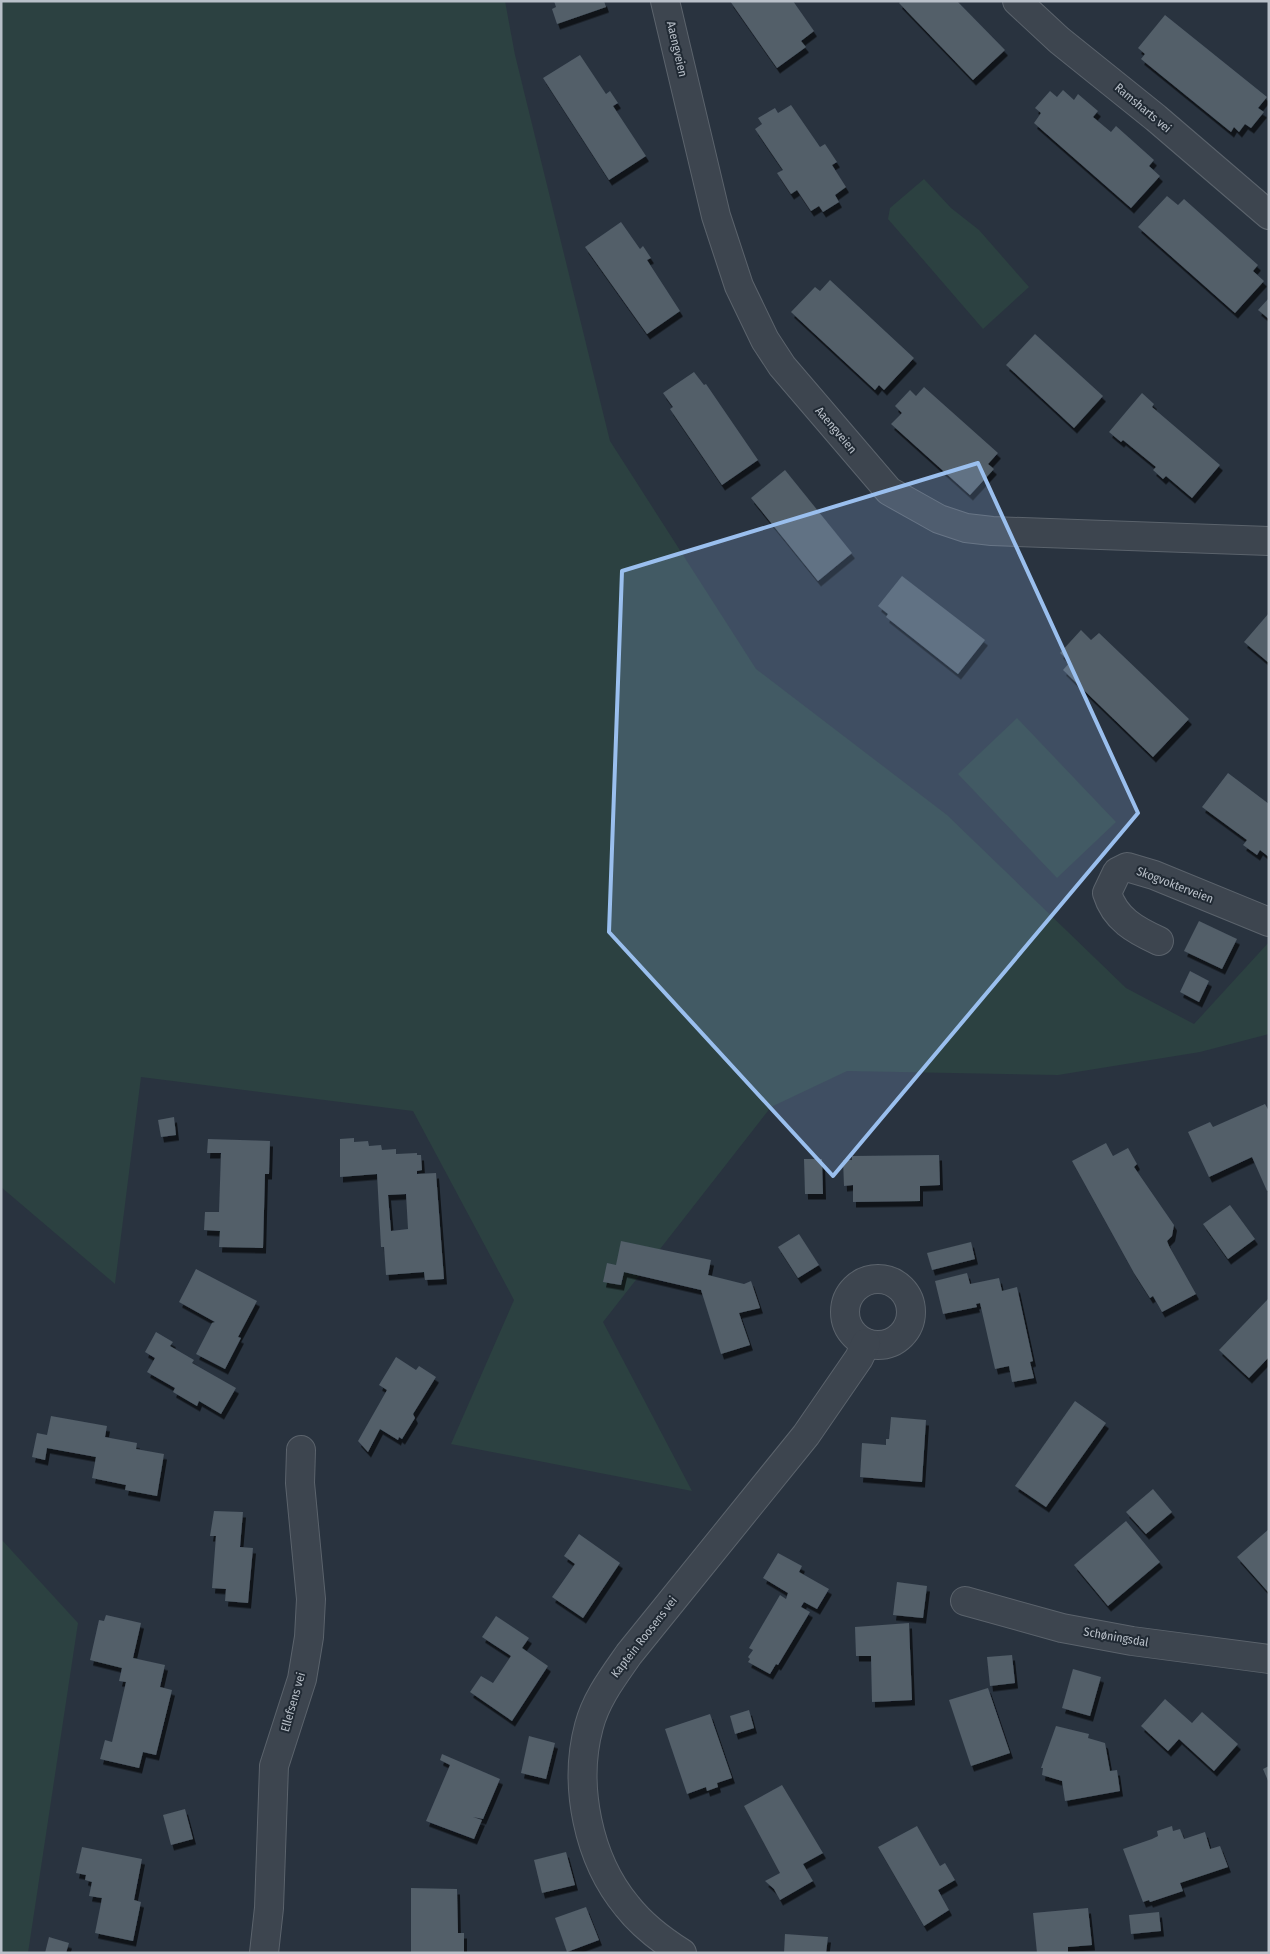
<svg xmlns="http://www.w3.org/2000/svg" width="1270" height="1954" viewBox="0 0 1270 1954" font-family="'Fira Sans Condensed',sans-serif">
<defs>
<filter id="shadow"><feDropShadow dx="3" dy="5.5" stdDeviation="0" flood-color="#0009"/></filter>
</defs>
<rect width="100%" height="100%" fill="#29333f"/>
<g fill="#2c4141">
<path d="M1 1H505L515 55 610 441 756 669 947 815 1126 988 1194 1024 1269 942V1034L1200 1052 1058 1075 847 1071 771 1107 603 1322 692 1491 451 1444 514 1300 413 1111 141 1077 115 1284 1 1187Z"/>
<path d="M924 179 951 208 979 230 1029 287 983 329 888 219 890 208Z"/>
<path d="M1017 718 1116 822 1057 878 958 774Z"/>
<path d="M1 1539 78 1623 28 1953H1Z"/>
</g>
<g fill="#525e69" fill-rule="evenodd" filter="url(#shadow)">
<path d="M554 1H604L606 7 557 24 552 9 556 7Z"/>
<path d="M730 1H793L814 31 801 41 806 47 777 68Z"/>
<path d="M901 1H957L1005 50 973 80 899 3Z"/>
<path d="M1165 15 1267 97 1258 108 1264 112 1251 128 1245 124 1239 132 1234 127 1231 132 1141 59 1145 54 1138 48Z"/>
<path d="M580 55 606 94 610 91 618 103 613 106 646 156 609 180 543 78Z"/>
<path d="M1063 90 1074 100 1078 94 1098 111 1093 117 1111 132 1116 126 1154 160 1149 166 1160 176 1131 208 1034 123 1041 113 1035 108 1050 91 1057 97Z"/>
<path d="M791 105 820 147 825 144 837 162 832 165 846 187 835 195 839 202 823 212 819 206 811 211 797 190 791 194 777 173 783 170 755 129 762 124 758 118 775 108 778 113Z"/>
<path d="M1167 196 1178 205 1184 199 1258 265 1253 271 1264 281 1235 313 1138 227Z"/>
<path d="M621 222 640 249 643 246 651 258 647 260 680 311 647 334 585 247Z"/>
<path d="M830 280 914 358 884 390 879 385 875 390 791 312 815 287 820 291Z"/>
<path d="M1269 298V319L1258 310Z"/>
<path d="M1035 334 1103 396 1074 428 1006 365Z"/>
<path d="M694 372 704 385 706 384 758 460 722 485 670 409 673 407 663 393Z"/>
<path d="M924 387 998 453 988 464 994 469 970 495 891 424 902 413 895 406 910 390 916 396Z"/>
<path d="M1142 393 1154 404 1152 407 1220 465 1192 498 1166 476 1163 479 1153 470 1156 467 1123 440 1121 442 1109 432Z"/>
<path d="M785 470 852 553 818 581 751 498Z"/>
<path d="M902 576 985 640 958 674 886 617 888 614 878 606Z"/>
<path d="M1269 613V663L1244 642Z"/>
<path d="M1081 630 1091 640 1099 633 1189 719 1153 757 1063 670 1070 662 1060 653Z"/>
<path d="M1228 773 1269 804V857L1260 850 1257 855 1243 845 1247 840 1202 807Z"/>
<path d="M1199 921 1237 939 1222 969 1184 951Z"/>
<path d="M1190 971 1209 981 1199 1002 1180 992Z"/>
<path d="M1265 1104 1269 1111V1190L1267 1191 1252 1157 1209 1177 1188 1132 1210 1122 1213 1127Z"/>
<path d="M174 1117 176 1135 161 1137 158 1120Z"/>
<path d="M354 1138V1142L368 1141 369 1146 381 1145 382 1150 396 1149V1154L417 1153V1155H421L422 1170 417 1171V1174L436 1173 444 1279 425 1280 424 1272 386 1275 384 1247H381L377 1174 340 1177V1139ZM406 1194 408 1229 391 1231 388 1195Z"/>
<path d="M208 1139 270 1141 269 1174H265L263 1248 219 1247 220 1231 204 1230 205 1212H219L221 1153H207Z"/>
<path d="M1106 1143 1113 1156 1128 1148 1137 1164 1134 1167 1174 1225 1172 1236 1167 1241 1169 1246 1196 1294 1162 1312 1153 1296 1150 1298 1134 1273 1072 1161Z"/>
<path d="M939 1155 940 1185 920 1186V1201L853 1202V1185L844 1186 843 1160H852V1156Z"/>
<path d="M804 1159H822L823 1194H805Z"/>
<path d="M1230 1205 1255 1239 1228 1259 1203 1224Z"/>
<path d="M799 1234 819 1265 798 1278 778 1247Z"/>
<path d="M621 1241 711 1260 708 1275 744 1284 751 1281 760 1308 739 1313 750 1345 721 1354 701 1290 624 1272 621 1285 603 1282 607 1263 616 1265Z"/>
<path d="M971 1242 975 1259 932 1270 927 1253Z"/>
<path d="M196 1269 257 1301 238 1337 241 1338 225 1369 196 1354 212 1323 215 1322 179 1302Z"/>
<path d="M967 1273 970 1284 999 1278 1002 1291 1017 1287 1033 1361 1030 1362 1034 1378 1012 1382 1009 1366 995 1369 980 1303 976 1304 977 1307 943 1314 935 1281Z"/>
<path d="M1269 1298V1357L1249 1378 1219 1350Z"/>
<path d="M156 1332 173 1342 170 1346 194 1360 192 1363 236 1388 221 1414 199 1401 197 1406 173 1392 175 1388 147 1372 155 1358 145 1352Z"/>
<path d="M396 1357 416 1370 419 1366 436 1377 413 1414 415 1418 402 1439 399 1437 398 1440 380 1429 368 1452 358 1441 387 1390 379 1385Z"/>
<path d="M1075 1401 1106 1423 1046 1507 1015 1486Z"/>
<path d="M51 1416 107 1426 105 1437 137 1443 136 1449 164 1454 157 1496 125 1490 126 1485 92 1478 96 1457 47 1448 45 1460 32 1457 37 1433 47 1435Z"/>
<path d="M891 1417 926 1420 922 1482 860 1477 862 1443 886 1445V1439H889Z"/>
<path d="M1153 1489 1172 1512 1146 1534 1126 1512Z"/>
<path d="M214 1511 243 1512 240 1547 253 1548 248 1603 225 1601 226 1589 212 1588 216 1536H210Z"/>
<path d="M1126 1521 1160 1562 1108 1606 1074 1565Z"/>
<path d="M1269 1529V1593L1237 1557Z"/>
<path d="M579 1534 620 1563 583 1618 552 1597 575 1564 564 1556Z"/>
<path d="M778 1553 802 1566 799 1572 829 1589 817 1609 804 1602 801 1607 810 1612 778 1665 776 1664 770 1674 748 1662 750 1659 748 1657 753 1650 749 1648 780 1595 786 1599 788 1593 763 1578Z"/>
<path d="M897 1582 927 1586 923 1618 893 1615Z"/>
<path d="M106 1615 141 1623 133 1658 165 1665 160 1687 172 1690 156 1755 143 1752 139 1768 100 1759 105 1740 112 1742 126 1682 119 1681 122 1668 90 1660 99 1620 104 1621Z"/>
<path d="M496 1616 529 1638 522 1648 548 1666 512 1721 470 1692 481 1676 493 1683 511 1656 482 1637Z"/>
<path d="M909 1623 912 1700 872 1702 871 1656H856L855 1627Z"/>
<path d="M1012 1655 1015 1683 990 1686 987 1657Z"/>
<path d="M1073 1669 1101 1677 1090 1716 1062 1708Z"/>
<path d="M988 1688 1010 1753 971 1766 949 1700Z"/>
<path d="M1165 1699 1192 1723 1202 1712 1238 1744 1214 1771 1179 1739 1168 1751 1141 1726Z"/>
<path d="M749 1710 754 1728 735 1734 730 1716Z"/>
<path d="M710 1714 732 1778 717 1783 718 1787 707 1791 706 1787 687 1794 665 1729Z"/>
<path d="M1056 1726 1089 1734 1088 1738 1105 1743 1110 1771 1117 1770 1120 1791 1065 1801 1062 1781 1042 1775 1043 1768H1041Z"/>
<path d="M529 1736 555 1743 546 1779 521 1773Z"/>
<path d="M442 1754 500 1779 483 1819 473 1817 482 1820 474 1839 426 1821 450 1765 440 1760Z"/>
<path d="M1269 1766V1783L1263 1769Z"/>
<path d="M782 1785 823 1853 803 1864 813 1881 780 1900 774 1889 765 1881 780 1873 744 1806Z"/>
<path d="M185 1809 193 1839 171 1845 163 1815Z"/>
<path d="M917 1826 940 1866 945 1863 955 1880 938 1890 949 1910 924 1926 878 1847Z"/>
<path d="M1172 1826 1173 1831 1180 1829 1184 1839 1205 1832 1210 1849 1220 1846 1228 1867 1180 1883 1183 1891 1150 1902 1149 1900 1143 1902 1123 1849 1152 1839 1158 1836 1157 1831Z"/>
<path d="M82 1847 142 1859 134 1900 141 1902 133 1941 95 1933 102 1898 89 1896 92 1882 85 1880 86 1875 76 1873Z"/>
<path d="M566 1852 575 1885 542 1893 534 1860Z"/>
<path d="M411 1888 457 1889 458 1933H464V1953H411Z"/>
<path d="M586 1907 599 1940 567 1952 555 1918Z"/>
<path d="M1088 1908 1092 1945 1068 1947V1953H1037L1033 1913Z"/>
<path d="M1159 1912 1161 1931 1131 1934 1129 1915Z"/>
<path d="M785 1934 828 1937 826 1953H784Z"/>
<path d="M49 1937 69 1943 66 1953H45Z"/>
</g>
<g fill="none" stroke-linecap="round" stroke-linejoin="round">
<g stroke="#5b636c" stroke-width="30">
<g id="minor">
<path d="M665 1 716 216 739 286 765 340 782 366 889 491 939 519 966 528 992 531 1269 541"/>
<path d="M1017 1 1059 40 1156 118 1269 215"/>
<path d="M1159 941C1135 930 1115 919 1107 893L1117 872 1127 867 1154 875 1269 922"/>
<circle cx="878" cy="1312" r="33"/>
<path d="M965 1601 1062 1628 1132 1641 1269 1659"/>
<path d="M264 1953 269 1908 274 1766 302 1679 309 1637 311 1599 300 1483 301 1450"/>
<path d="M682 1953C663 1941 641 1924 627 1906 588 1859 573 1785 589 1726 596 1699 613 1677 629 1654L806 1435 859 1358 866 1343"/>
</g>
</g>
<use href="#minor" stroke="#3d454f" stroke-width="28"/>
</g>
<path fill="#9abfee" fill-opacity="0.2" stroke="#9abfee" stroke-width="4" stroke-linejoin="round" d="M978 463 1138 813 833 1176 609 932 622 571Z"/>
<g text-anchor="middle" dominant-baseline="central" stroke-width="4" stroke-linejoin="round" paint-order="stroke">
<g font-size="12" fill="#b9c0c9" stroke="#212a34">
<text transform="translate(677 49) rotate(77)">Aaengveien</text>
<text transform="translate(1143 108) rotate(40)">Ramsharts vei</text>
<text transform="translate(836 430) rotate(50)">Aaengveien</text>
<text transform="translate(1175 885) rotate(21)">Skogvokterveien</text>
<text transform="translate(644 1637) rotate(-52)">Kaptein Roosens vei</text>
<text transform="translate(1116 1637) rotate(10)">Schøningsdal</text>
<text transform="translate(293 1702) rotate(-74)">Ellefsens vei</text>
</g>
</g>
<rect width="1270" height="1954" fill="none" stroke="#b9c0c9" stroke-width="5"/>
</svg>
